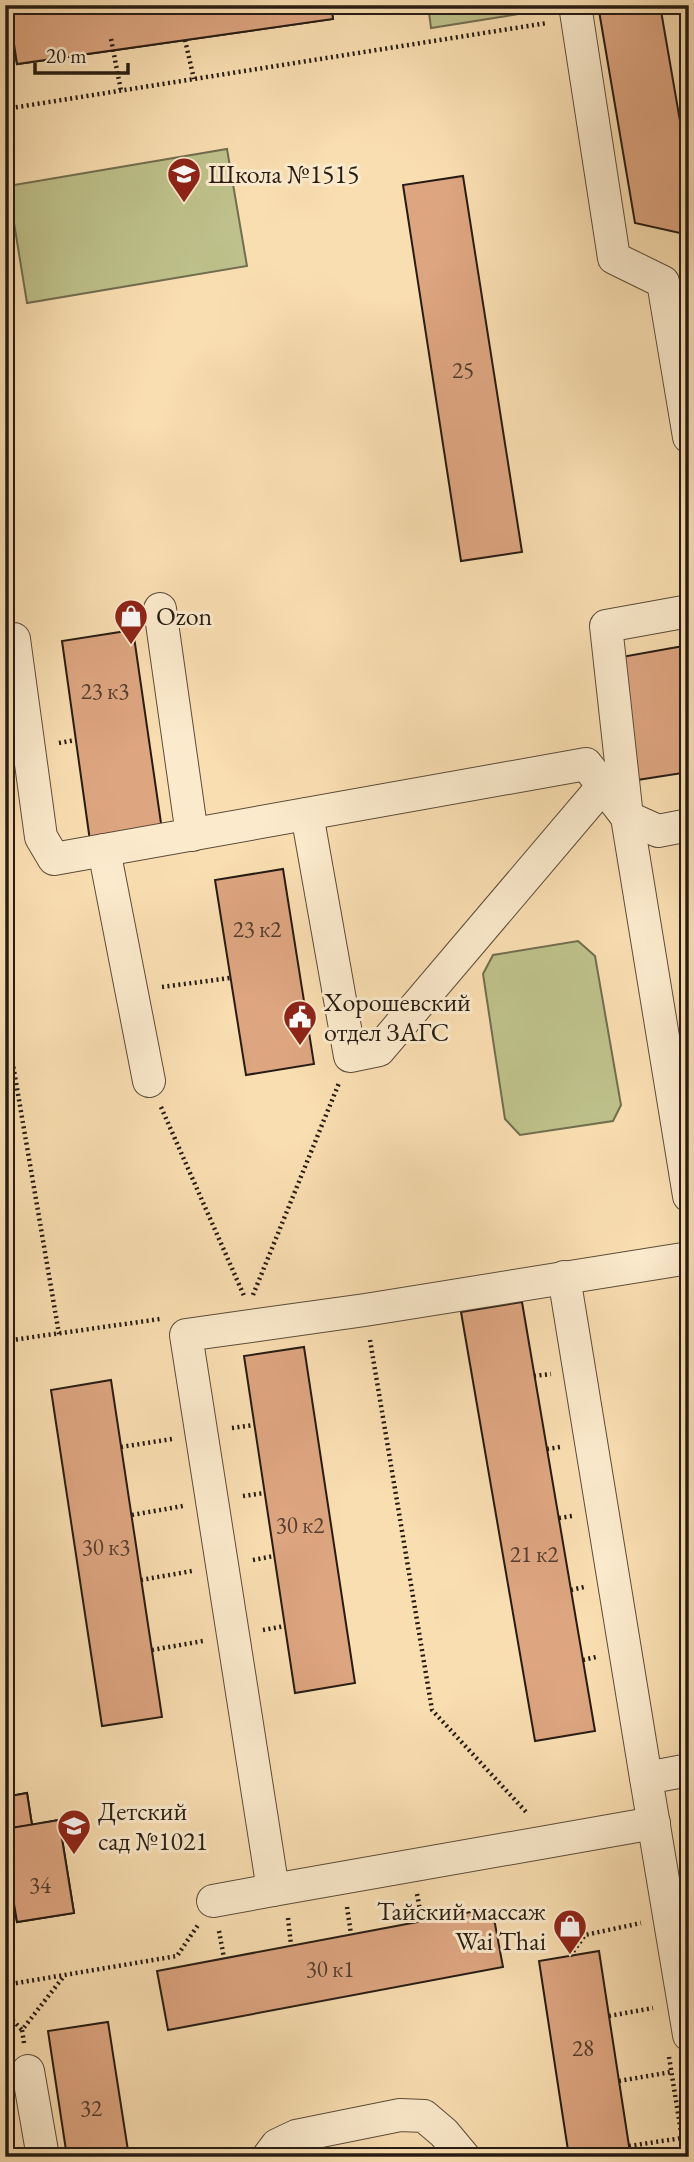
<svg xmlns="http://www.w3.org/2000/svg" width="694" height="2162" viewBox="0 0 694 2162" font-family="'EB Garamond',serif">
<rect width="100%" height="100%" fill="#f9deb1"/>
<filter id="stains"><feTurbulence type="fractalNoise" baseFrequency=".00286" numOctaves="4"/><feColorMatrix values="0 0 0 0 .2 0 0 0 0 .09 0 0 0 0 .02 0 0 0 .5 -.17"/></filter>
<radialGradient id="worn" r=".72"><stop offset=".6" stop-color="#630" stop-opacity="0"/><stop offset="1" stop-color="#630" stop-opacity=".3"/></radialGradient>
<g fill="#bec18b" stroke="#726e4f" stroke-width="2">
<path d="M428 5H524L525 13 431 28Z"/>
<path d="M227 149 247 266 27 303 8 186Z"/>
<path d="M578 941 595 956 621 1105 613 1121 520 1135 505 1119 483 974 493 955Z"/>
</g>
<g fill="#dda580" stroke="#271c13" stroke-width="2">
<path d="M8 5H331L333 19 17 64Z"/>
<path d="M8 5H331L333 19 17 64Z"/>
<path d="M598 5H660L689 173V235L635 223Z"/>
<path d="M463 176 522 552 461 561 403 185Z"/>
<path d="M689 310V360L680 311Z"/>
<path d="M133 630 162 830 90 841 62 641Z"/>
<path d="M689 645V772L637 780 616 658Z"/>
<path d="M283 869 314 1064 246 1075 215 880Z"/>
<path d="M689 915V970L680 916Z"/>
<path d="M522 1302 595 1731 535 1741 461 1312Z"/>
<path d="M304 1347 355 1683 295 1693 244 1356Z"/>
<path d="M111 1380 162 1717 102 1726 51 1390Z"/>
<path d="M27 1793 32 1825 59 1820 74 1913 17 1922 5 1857V1797Z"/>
<path d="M27 1793 32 1825 5 1829V1797Z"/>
<path d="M59 1820 74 1913 17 1922 5 1850V1829Z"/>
<path d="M492 1908 503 1967 168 2030 157 1971Z"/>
<path d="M599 1951 629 2146 631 2157H569L539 1961Z"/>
<path d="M108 2022 129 2157H67L48 2031Z"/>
<path d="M371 2153 390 2157H343L357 2154Z"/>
</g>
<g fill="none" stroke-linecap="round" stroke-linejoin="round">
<g stroke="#5c4c3a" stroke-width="34">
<g id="minor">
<path d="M575 5 614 258 663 282 689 437"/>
<path d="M160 609 192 835"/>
<path d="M689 611 606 626 627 817 689 1196"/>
<path d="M14 639 41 837 54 859 586 764 627 817 658 831 689 825"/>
<path d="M307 814 350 1056 379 1050 603 786"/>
<path d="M104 850 149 1081"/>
<path d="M564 1277 646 1778"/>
<path d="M689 1770 646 1778 689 2035"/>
<path d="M654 1823 273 1890 186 1335 365 1310 689 1258"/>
<path d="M213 1901 273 1890"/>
<path d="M28 2071 43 2157"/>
<path d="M268 2157 277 2145 296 2136 400 2115 424 2116 444 2133 464 2157"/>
</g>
</g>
<g stroke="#271c13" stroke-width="4.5" stroke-dasharray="2 3.5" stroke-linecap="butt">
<path d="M111 39 121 91"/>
<path d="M185 40 194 79"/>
<path d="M5 109 547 23"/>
<path d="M59 743 76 740"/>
<path d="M162 987 230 978"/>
<path d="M5 1018 59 1334"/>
<path d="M161 1107 245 1298"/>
<path d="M253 1295 339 1083"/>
<path d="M370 1340 432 1710 528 1814"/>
<path d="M5 1341 160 1319"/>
<path d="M534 1376 551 1374"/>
<path d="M232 1428 254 1425"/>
<path d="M121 1447 172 1439"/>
<path d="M547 1449 560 1447"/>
<path d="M243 1496 264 1493"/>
<path d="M132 1515 183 1506"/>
<path d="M559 1518 572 1516"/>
<path d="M253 1560 274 1556"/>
<path d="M141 1580 192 1571"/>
<path d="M571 1590 584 1587"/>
<path d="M263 1630 285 1626"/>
<path d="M152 1650 203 1641"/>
<path d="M583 1660 596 1657"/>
<path d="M417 1894 422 1921"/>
<path d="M347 1907 351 1934"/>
<path d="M288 1918 291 1945"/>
<path d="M219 1931 224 1958"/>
<path d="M570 1956 585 1935 641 1923"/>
<path d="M5 1985 177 1956 198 1925"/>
<path d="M5 2012 22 2030"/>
<path d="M609 2016 653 2008"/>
<path d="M24 2043 22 2030 64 1976"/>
<path d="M669 2057 685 2157"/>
<path d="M619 2081 671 2072"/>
<path d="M629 2146 682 2138"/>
</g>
<use href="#minor" stroke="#fbeacc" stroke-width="32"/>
</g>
<defs>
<g id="school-pin" transform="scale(1.75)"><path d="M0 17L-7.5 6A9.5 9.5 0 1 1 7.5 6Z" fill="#8f2418" stroke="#fbeacc"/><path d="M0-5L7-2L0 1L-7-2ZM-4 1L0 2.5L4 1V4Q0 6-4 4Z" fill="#fff"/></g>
<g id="shop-pin" transform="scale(1.75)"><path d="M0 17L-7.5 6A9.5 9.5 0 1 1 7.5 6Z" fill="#8f2418" stroke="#fbeacc"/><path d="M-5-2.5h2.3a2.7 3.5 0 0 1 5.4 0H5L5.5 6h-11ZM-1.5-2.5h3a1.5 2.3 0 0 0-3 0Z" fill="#fff"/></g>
<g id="civic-pin" transform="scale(1.75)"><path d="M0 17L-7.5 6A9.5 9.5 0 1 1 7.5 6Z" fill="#8f2418" stroke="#fbeacc"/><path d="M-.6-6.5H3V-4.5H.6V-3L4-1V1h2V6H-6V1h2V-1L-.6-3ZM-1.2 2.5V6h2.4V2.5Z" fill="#fff"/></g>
</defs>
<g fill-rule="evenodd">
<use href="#school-pin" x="184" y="174"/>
<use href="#shop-pin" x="131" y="616"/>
<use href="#civic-pin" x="300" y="1017"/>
<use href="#school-pin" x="74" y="1826"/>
<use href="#shop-pin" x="570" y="1926"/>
</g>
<g text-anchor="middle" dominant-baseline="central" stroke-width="6" stroke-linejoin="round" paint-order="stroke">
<g font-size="23" fill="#543e2e">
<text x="463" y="370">25</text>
<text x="105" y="691">23 к3</text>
<text x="257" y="929">23 к2</text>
<text x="300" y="1525">30 к2</text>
<text x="106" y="1547">30 к3</text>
<text x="534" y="1554">21 к2</text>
<text x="40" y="1885">34</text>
<text x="330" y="1969">30 к1</text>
<text x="583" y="2048">28</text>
<text x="91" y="2108">32</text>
</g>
<g font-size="26" fill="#271c13" stroke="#fbeacc" text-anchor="start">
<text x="208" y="174">Школа №1515</text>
<text x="156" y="616">Ozon</text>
<text x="324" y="1002">Хорошевский<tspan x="324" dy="30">отдел ЗАГС</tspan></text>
<text x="98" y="1811">Детский<tspan x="98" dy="30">сад №1021</tspan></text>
<text x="546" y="1911" text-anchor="end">Тайский массаж<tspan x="546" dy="30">Wai Thai</tspan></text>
</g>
</g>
<rect width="694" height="2162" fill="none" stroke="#f9deb1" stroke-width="28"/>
<rect x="7" y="7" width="680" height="2148" fill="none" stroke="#271c13" stroke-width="3.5"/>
<rect x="14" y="14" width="666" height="2134" fill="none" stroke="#271c13" stroke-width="2"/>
<path d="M35 63v10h93v-10" fill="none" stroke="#271c13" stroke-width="3.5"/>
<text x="46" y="63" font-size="21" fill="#271c13" stroke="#fbeacc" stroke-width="5" paint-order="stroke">20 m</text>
<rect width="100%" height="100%" filter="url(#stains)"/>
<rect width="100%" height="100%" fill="url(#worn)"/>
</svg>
